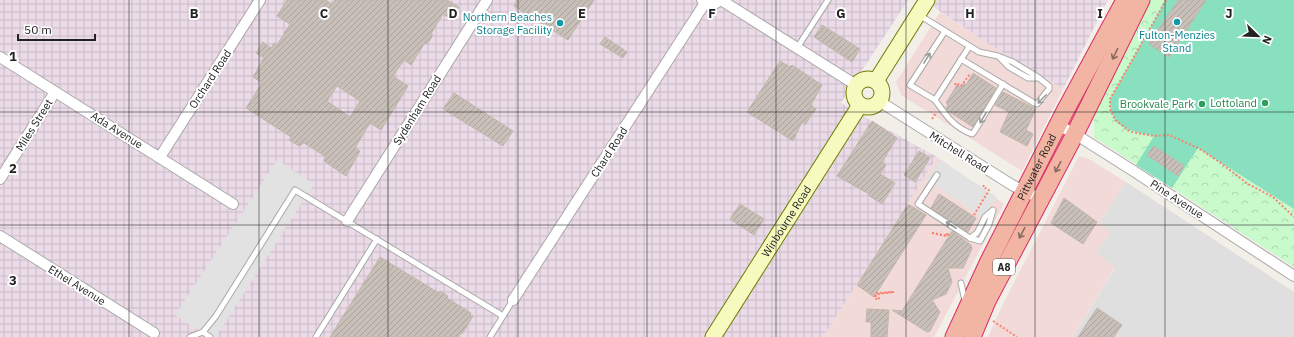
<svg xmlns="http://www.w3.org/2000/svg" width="1294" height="337" viewBox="0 0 1294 337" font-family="'IBM Plex Sans',sans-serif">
<defs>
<pattern id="industrial-grid" width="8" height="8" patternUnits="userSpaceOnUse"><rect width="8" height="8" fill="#ebdbe8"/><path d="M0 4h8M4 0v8" fill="none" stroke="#c9bcc7"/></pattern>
<pattern id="park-crowns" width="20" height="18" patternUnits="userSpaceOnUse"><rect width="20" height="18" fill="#c8facc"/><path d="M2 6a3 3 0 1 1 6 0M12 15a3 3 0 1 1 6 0" fill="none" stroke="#acd6af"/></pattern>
<pattern id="building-hatch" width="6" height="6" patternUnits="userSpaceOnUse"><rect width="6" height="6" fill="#c7bfb8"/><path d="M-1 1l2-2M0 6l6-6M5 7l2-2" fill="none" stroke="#aba49e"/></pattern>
</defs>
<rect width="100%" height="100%" fill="#f2efe9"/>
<path fill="#e0dfdf" d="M1126 182 1294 292V337H1073L1115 268 1096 253 1099 223Z"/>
<g fill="#f2dad9">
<path d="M940 12 984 41 1063 89 1022 171 901 95 896 82Z"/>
<path d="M1079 156 1089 159 1126 182 1099 223 1111 232 1096 253 1115 267 1073 337H988L1001 308Z"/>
<path d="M937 157 1004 204 934 337H823Z"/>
</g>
<g fill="url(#industrial-grid)">
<path d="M0 0H908L841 103 872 121 937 157 823 337H0Z"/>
<path d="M923 0H1108L1063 89 984 41Z"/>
</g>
<path fill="url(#park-crowns)" d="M1150 0H1294V267L1094 137V115Z"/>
<path fill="#88e0be" d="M1166 0H1294V209L1198 148 1172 188 1136 165 1154 136C1130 131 1110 128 1110 99Z"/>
<g fill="#e2e2e2">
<path d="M277 160 314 184 216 337H208L175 315Z"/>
<path d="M940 160 997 197 983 218 927 180Z"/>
</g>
<g fill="url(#building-hatch)" stroke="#c4b6ab" fill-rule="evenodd">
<path d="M287 0H326L332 4 335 0H447L459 7 451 19 443 14 431 34 433 35 428 43 424 44 411 65 404 60 393 76 408 86 381 130 370 123 355 148 360 151 346 176 324 161 326 157 304 143 299 146 289 140 291 137 246 108 262 83 253 77 264 58 256 53 263 42 271 48 274 43 277 45 290 24 277 16ZM337 86 360 101 350 117 327 101Z"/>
<path d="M517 0H594L568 40 514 6Z"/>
<path d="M1178 0H1206L1169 57 1149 44Z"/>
<path d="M822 25 860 49 852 62 814 37Z"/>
<path d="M605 37 627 52 623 58 600 44Z"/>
<path d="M780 61 790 67 792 65 822 85 811 105 816 109 805 125 802 122 793 141 747 112Z"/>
<path d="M973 73 996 88 973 127 948 111 946 108 948 105 946 103 957 85 961 87 964 83 966 85Z"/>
<path d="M1003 92 1036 109 1026 130 1033 134 1027 146 1000 132 1009 112 995 105Z"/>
<path d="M454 93 513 131 503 146 443 109Z"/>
<path d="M872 121 897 138 882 162 886 165 880 174 895 183 882 204 868 195 869 194 837 176Z"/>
<path d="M1154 146 1184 166 1178 176 1147 155Z"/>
<path d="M919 151 930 158 915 182 904 175Z"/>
<path d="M939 194 976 218 968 232 931 208Z"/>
<path d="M1064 198 1097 222 1083 244 1051 223Z"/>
<path d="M740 204 764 219 754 235 730 219Z"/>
<path d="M908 204 926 215 874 297 857 285Z"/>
<path d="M952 231 971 245 972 249 963 268H948L952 282 946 294 932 300 940 312 930 331 927 332 892 310 902 311Z"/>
<path d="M380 257 439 293 440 291 448 296 447 298 471 313 470 315 473 316 462 334 461 333 458 337H330Z"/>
<path d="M1097 308 1122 325 1114 337H1078Z"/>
<path d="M867 309 889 310 887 337H871V322H866Z"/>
</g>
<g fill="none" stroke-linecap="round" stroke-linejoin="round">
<g stroke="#a9a9a9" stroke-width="7">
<g id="service">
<path d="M919 15 979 52 998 56 1013 62 1039 78 1049 86V89L1037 104 1034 103 961 59"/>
<path d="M945 31 910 85 935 100 969 47"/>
<path d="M797 48 828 0"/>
<path d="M1000 58 1009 67 1028 78H1039"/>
<path d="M935 100C946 115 953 127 972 134L974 132 1003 84"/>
<path d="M937 175 918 204 970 238 980 241 989 224 993 210"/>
<path d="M970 238 977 233 985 217 992 211"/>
<path d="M961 283 965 301"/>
<path d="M203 332 210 337"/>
<path d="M190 337 203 332 216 316 295 190 503 316"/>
<path d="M316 337 377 239"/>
<path d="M490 337 513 300"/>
</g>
</g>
<g stroke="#a9a9a9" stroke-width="12">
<g id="minor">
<path d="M702 0C708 6 714 6 720 0"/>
<path d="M721 0 856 85"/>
<path d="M0 57 233 204"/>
<path d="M879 101 1012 185 1041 199"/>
<path d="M1058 125 1075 134 1132 170 1294 276"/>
<path d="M160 157 260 0"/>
<path d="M0 179 55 92"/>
<path d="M347 221 487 0"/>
<path d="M0 236 154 333"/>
<path d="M513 300 705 3"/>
</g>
</g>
<g stroke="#707d05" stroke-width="17">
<g id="secondary">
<circle cx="868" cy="93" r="14"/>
<path d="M876 81 927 0"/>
<path id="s1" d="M713 337 860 105"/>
</g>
</g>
<g stroke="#dc2a67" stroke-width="19">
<g id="trunk">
<path id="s2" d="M954 337 989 261 1065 111 1125 0"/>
<path d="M972 337 987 301 1075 134 1141 0"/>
</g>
</g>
<g stroke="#fa8072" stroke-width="2" stroke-dasharray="2 2" stroke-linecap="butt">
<path d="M1166 0 1110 99V109L1115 120 1131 132 1154 136 1169 135 1198 148 1218 161 1248 184 1273 197 1294 217"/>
<path d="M955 85 956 83 961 86 970 74"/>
<path d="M932 119 936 113"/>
<path d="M974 215 989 190 983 187 985 184"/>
<path d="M932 233 947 236 949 234"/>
<path d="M932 233 947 236V233"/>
<path d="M894 292 877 293 874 297 878 300 879 298 876 296 877 294 894 292"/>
<path d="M993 321 1017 337"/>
</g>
<use href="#service" stroke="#fff" stroke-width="5"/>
<use href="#minor" stroke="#fff" stroke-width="10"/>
<use href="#secondary" stroke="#f7fabf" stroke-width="15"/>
<use href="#trunk" stroke="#f2b4a3" stroke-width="17"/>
</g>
<defs><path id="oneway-shaft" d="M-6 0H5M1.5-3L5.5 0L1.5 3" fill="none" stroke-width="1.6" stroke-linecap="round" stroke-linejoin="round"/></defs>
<g stroke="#8a6b62">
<use href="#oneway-shaft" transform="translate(1115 54) rotate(116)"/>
<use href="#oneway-shaft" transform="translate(1058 167) rotate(118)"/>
<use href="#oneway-shaft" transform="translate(1022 233) rotate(118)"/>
</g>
<g stroke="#9c9c9c">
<use href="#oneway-shaft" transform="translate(927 58) rotate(-58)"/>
<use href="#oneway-shaft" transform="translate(1042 99) rotate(135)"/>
<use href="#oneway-shaft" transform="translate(983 118) rotate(121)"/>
<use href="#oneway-shaft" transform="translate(951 225) rotate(-147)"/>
</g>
<path fill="none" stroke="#222" stroke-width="1" stroke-opacity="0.55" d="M129 0V337M259 0V337M388 0V337M518 0V337M647 0V337M776 0V337M906 0V337M1035 0V337M1165 0V337M0 112H1294M0 225H1294"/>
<g fill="#0f9aa8" stroke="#fff" stroke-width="1.5">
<circle cx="1177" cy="22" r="4"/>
<circle cx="560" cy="23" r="4"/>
</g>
<g fill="#2e9e5b" stroke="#fff" stroke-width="1.5">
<circle cx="1265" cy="103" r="4"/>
<circle cx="1202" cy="104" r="4"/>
</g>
<g text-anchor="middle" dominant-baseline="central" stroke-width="4" stroke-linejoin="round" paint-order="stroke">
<rect fill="#fff" stroke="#646464" stroke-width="1" x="993" y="259" width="22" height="16" rx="3"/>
<g font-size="10" font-weight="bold" fill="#222">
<text x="1004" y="267">A8</text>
</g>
<g font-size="11" fill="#0d838f" stroke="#fff" text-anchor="end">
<text x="552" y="17">Northern Beaches<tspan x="552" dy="13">Storage Facility</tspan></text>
<text x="1177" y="35" text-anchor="middle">Fulton-Menzies<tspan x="1177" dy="13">Stand</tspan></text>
</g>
<g font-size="11" fill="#222" stroke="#fff">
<text transform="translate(210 79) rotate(-57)">Orchard Road</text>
<text transform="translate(417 110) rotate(-58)">Sydenham Road</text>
<text transform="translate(34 125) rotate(-58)">Miles Street</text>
<text transform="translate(117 130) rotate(32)">Ada Avenue</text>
<text transform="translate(609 152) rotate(-57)">Chard Road</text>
<text transform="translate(959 152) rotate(32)">Mitchell Road</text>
<text stroke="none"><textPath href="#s2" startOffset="189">Pittwater Road</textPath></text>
<text transform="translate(1177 199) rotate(33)">Pine Avenue</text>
<text stroke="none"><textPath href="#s1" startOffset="137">Winbourne Road</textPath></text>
<text transform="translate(77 285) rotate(32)">Ethel Avenue</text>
</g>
<g font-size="11" fill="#27864d" stroke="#fff" text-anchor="end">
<text x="1257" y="103">Lottoland</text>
<text x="1194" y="104">Brookvale Park</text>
</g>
</g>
<g font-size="13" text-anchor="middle" font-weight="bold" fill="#222" stroke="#fff" stroke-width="4" stroke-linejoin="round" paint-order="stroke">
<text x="194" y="18">B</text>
<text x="324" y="18">C</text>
<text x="453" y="18">D</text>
<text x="582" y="18">E</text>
<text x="712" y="18">F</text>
<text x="841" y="18">G</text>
<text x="970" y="18">H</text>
<text x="1100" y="18">I</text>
<text x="1229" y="18">J</text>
<text x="13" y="61">1</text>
<text x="13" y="173">2</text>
<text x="13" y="285">3</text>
</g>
<g transform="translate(1258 36) rotate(113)" stroke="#ffffff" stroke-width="3" paint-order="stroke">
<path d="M0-3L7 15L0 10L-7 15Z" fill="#222222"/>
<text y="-6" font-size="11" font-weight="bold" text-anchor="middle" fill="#222222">N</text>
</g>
<path d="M18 34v6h77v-6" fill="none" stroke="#222222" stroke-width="2"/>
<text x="24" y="34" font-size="12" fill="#222222" stroke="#ffffff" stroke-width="3" paint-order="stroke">50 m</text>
</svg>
